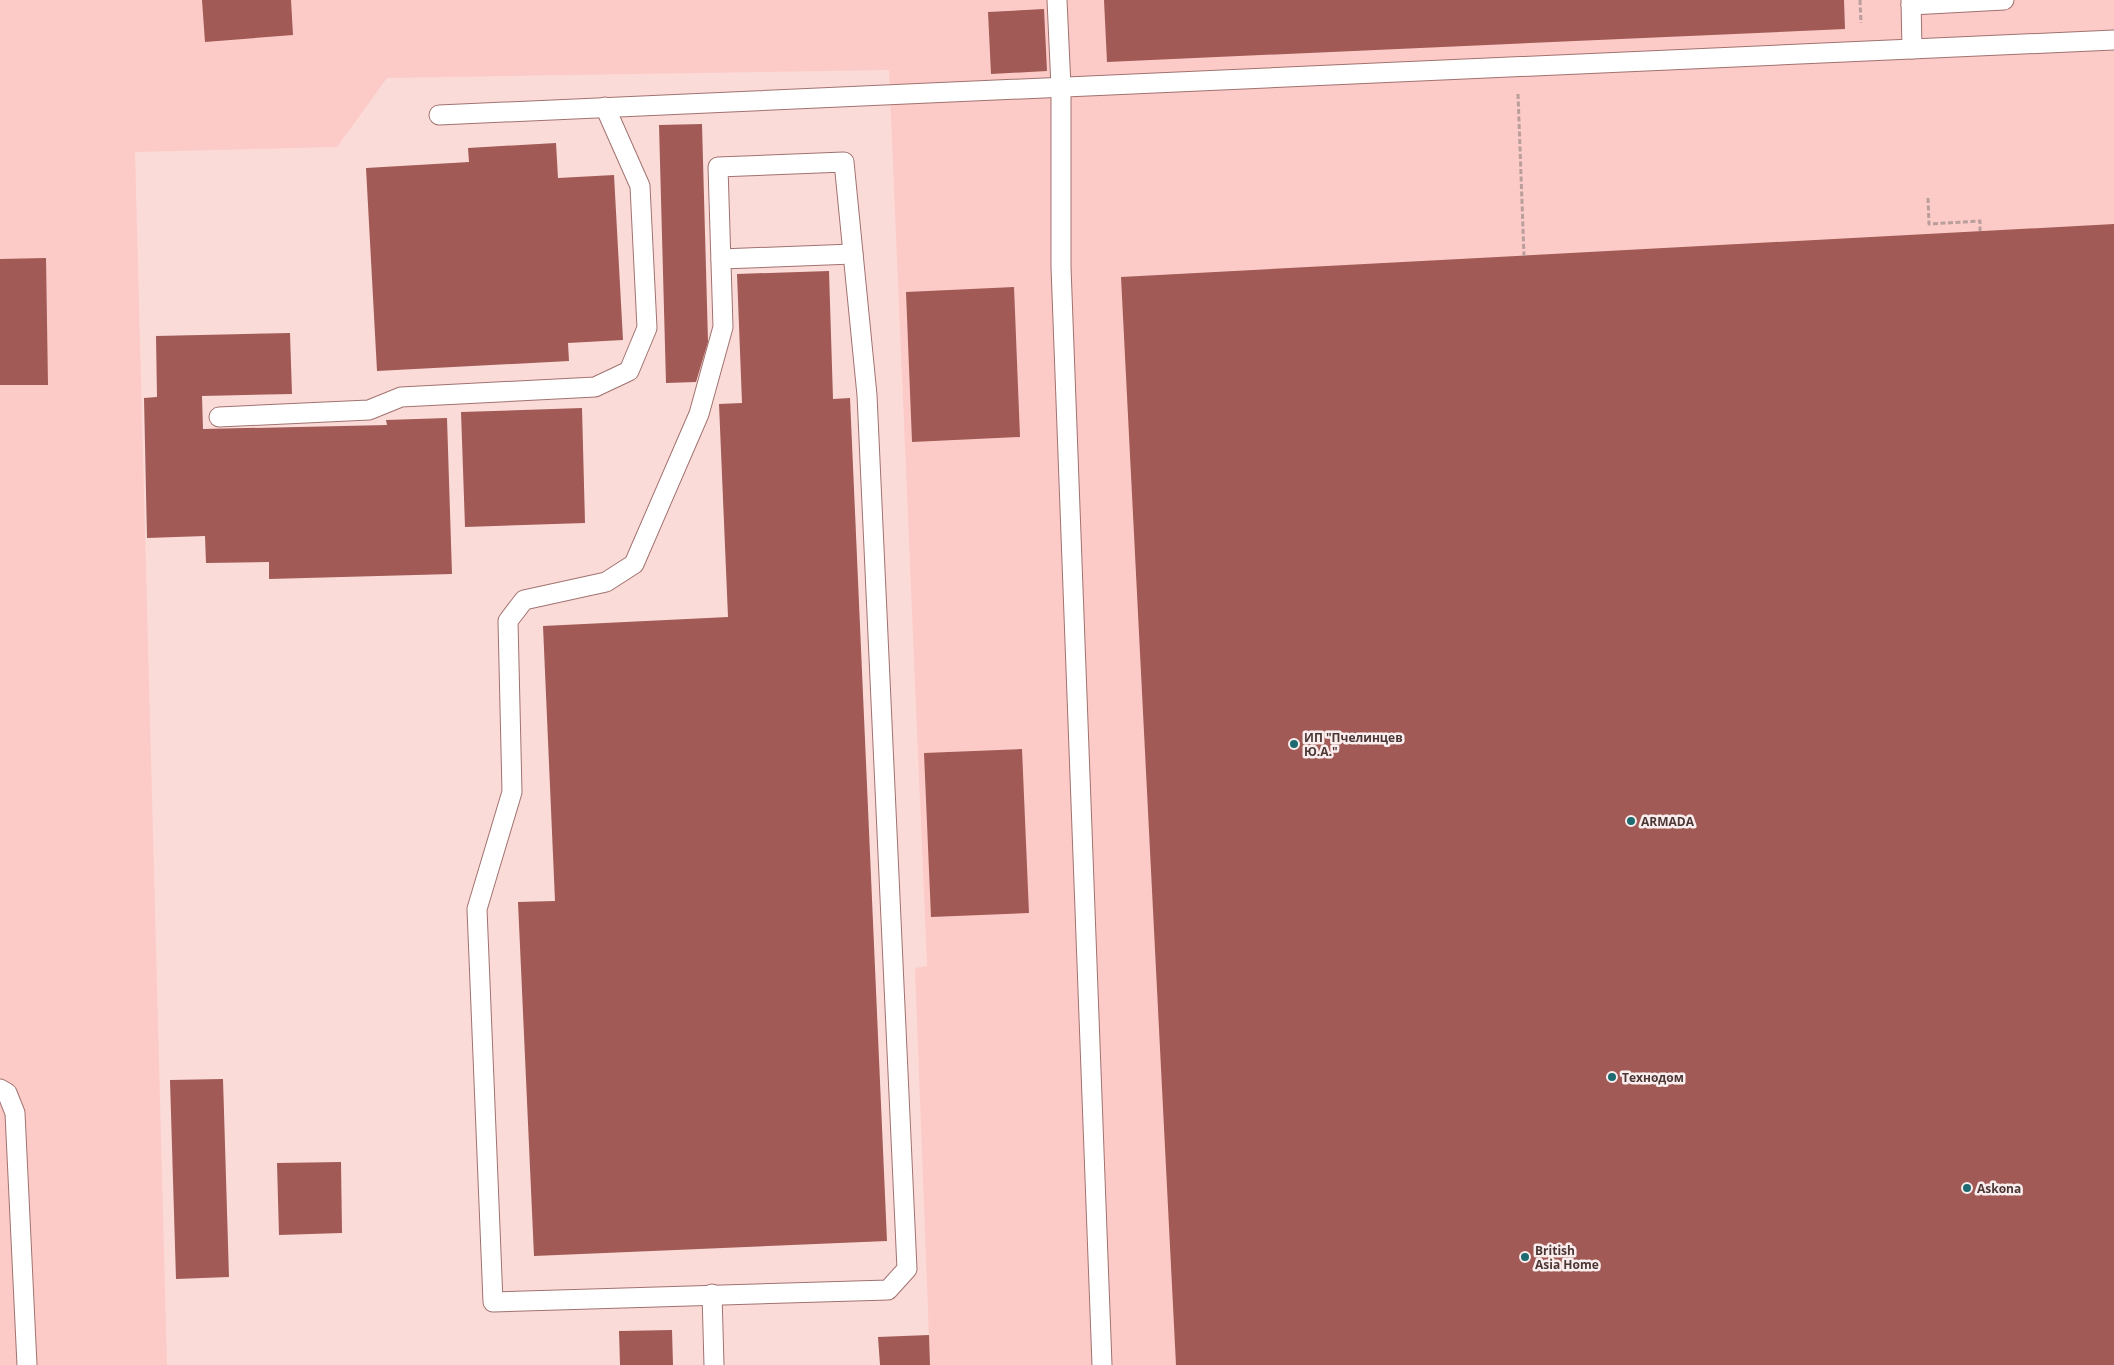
<svg xmlns="http://www.w3.org/2000/svg" width="2114" height="1365" viewBox="0 0 2114 1365" font-family="'Open Sans',sans-serif">
<rect width="100%" height="100%" fill="#fbdbd8"/>
<path fill="#fccbc7" d="M0 0H2114V1365H930L915 968 927 966 889 70 387 78 337 147 135 152 167 1365H0Z"/>
<g fill="#a15a55">
<path d="M202 0H291L293 35 205 42Z"/>
<path d="M1104 0H1844L1845 29 1107 62Z"/>
<path d="M1044 9 1047 71 991 74 988 12Z"/>
<path d="M702 124 708 342 696 382 666 383 659 125Z"/>
<path d="M556 143 558 178 614 175 623 340 568 343 569 361 377 371 366 168 469 162 468 148Z"/>
<path d="M2114 224V1365H1176L1121 277Z"/>
<path d="M46 258 48 385H0V259Z"/>
<path d="M829 271 833 399 850 398 887 1241 534 1256 518 902 555 901 543 626 728 617 719 404 742 403 737 274Z"/>
<path d="M1014 287 1020 437 912 442 906 292Z"/>
<path d="M290 333 292 394 202 396 203 429 387 425 386 420 447 418 452 574 269 579V562L206 563 205 536 147 538 144 398 157 397 156 336Z"/>
<path d="M582 408 585 523 465 527 461 412Z"/>
<path d="M1022 749 1029 913 931 917 924 753Z"/>
<path d="M223 1079 229 1277 176 1279 170 1080Z"/>
<path d="M341 1162 342 1233 279 1235 277 1163Z"/>
<path d="M672 1330 673 1365H620L619 1331Z"/>
<path d="M929 1335 930 1365H880L878 1337Z"/>
</g>
<g fill="none" stroke-linecap="round" stroke-linejoin="round">
<g stroke="#a1726f" stroke-width="21">
<g id="service">
<path d="M1057 0 1061 87V267L1102 1365"/>
<path d="M1911 0 1912 49"/>
<path d="M1911 5 2004 0"/>
<path d="M439 115 2114 40"/>
<path d="M844 162 867 395 907 1269 888 1290 493 1302 477 909 512 792 508 621 524 600 606 582 634 564 699 414 723 327 718 167Z"/>
<path d="M721 259 853 254"/>
<path d="M219 417 369 410 401 397 595 387 629 371 647 328 640 186 605 107"/>
<path d="M0 1089 7 1093 15 1113 27 1365"/>
<path d="M712 1294 714 1365"/>
</g>
</g>
<g stroke="#ba9e9c" stroke-width="3" stroke-dasharray="5 2.5" stroke-linecap="butt">
<path d="M1860 0 1861 23"/>
<path d="M1518 94 1524 256"/>
<path d="M1928 198 1929 224 1980 221V231"/>
</g>
<use href="#service" stroke="#fff" stroke-width="19"/>
</g>
<g fill="#1f6b72" stroke="#f9eeed" stroke-width="2">
<circle cx="1294" cy="744" r="5"/>
<circle cx="1631" cy="821" r="5"/>
<circle cx="1612" cy="1077" r="5"/>
<circle cx="1967" cy="1188" r="5"/>
<circle cx="1525" cy="1257" r="5"/>
</g>
<g text-anchor="middle" dominant-baseline="central" stroke-width="5" stroke-linejoin="round" paint-order="stroke">
<g font-size="12" font-weight="bold" fill="#4c3735" stroke="#f9eeed" text-anchor="start">
<text x="1304" y="737">ИП "Пчелинцев<tspan x="1304" dy="14">Ю.А."</tspan></text>
<text x="1641" y="821">ARMADA</text>
<text x="1622" y="1077">Технодом</text>
<text x="1977" y="1188">Askona</text>
<text x="1535" y="1250">British<tspan x="1535" dy="14">Asia Home</tspan></text>
</g>
</g>
</svg>
